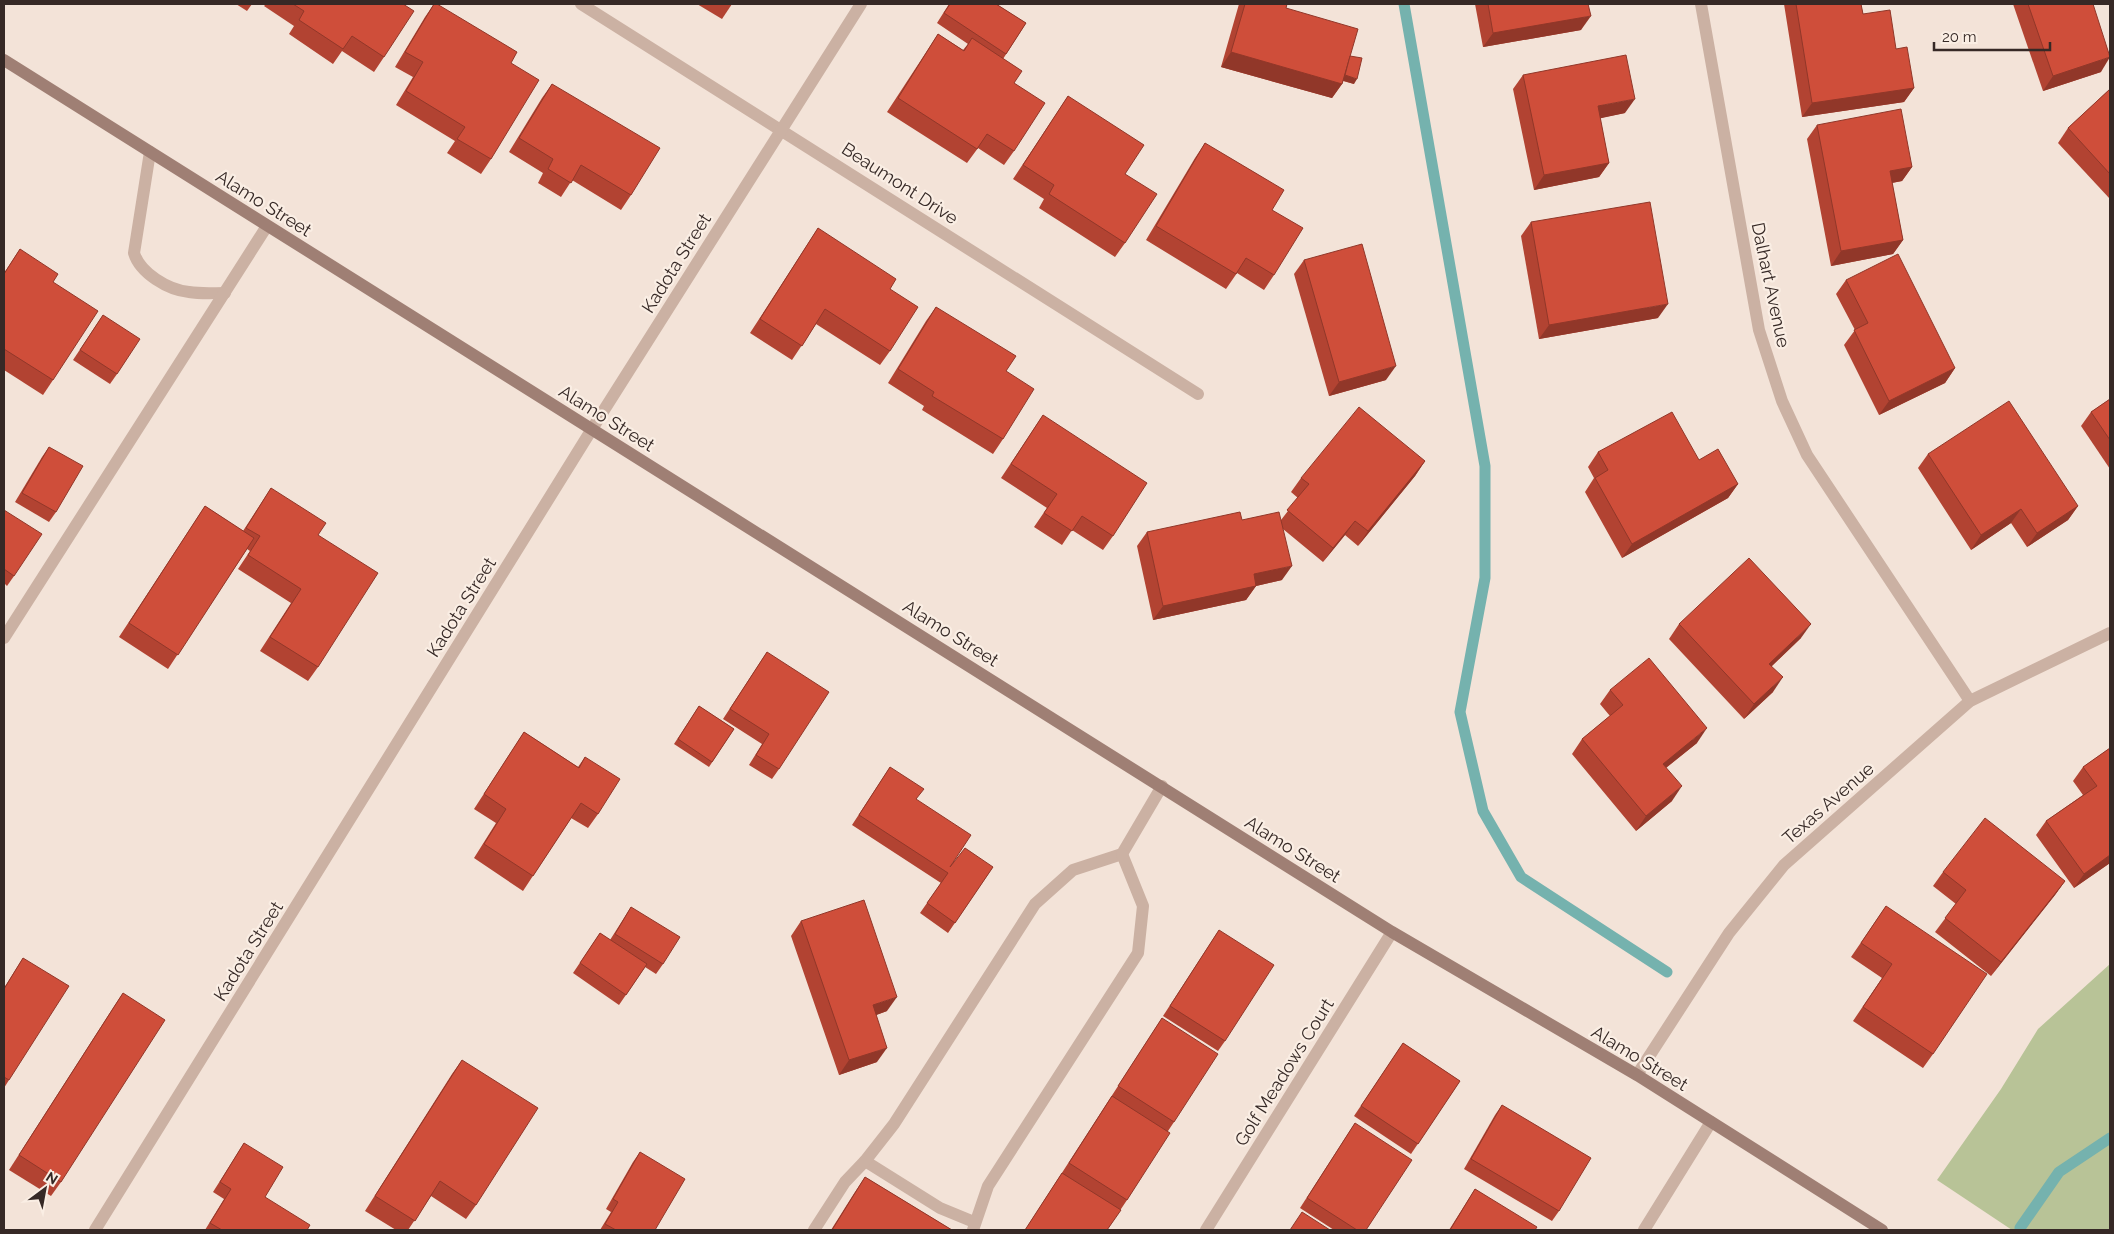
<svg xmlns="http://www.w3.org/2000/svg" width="2114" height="1234" viewBox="0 0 2114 1234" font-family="Raleway,sans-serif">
<rect width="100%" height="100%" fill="#f3e3d8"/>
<path fill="#b8c397" d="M2110 964V1230H2012L1937 1180 2001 1089 2038 1029Z"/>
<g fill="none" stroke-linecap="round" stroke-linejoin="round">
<g stroke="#75b2ae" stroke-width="11">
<path d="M1404 4 1485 466V578L1460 712 1483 811 1521 877 1667 972"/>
<path d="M2020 1228 2059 1172 2110 1138"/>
</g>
<g stroke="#cbb1a3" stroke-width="12">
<path d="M150 152 134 253C140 273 168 290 189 292 201 294 213 293 225 293"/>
<path d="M4 638 267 226"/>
<path d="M865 1161 940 1208 974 1222"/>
<path d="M814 1230 845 1182 865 1161 894 1124 1035 904 1073 870 1122 854 1162 786"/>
<path d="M973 1230 988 1186 1138 953 1143 906 1122 854"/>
</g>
<g stroke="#cbb1a3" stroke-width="12">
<path d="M581 4 1198 394"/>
<path d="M1701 4 1759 330 1782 401 1807 455 1970 701"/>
<path d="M1637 1075 1729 933 1784 865 1970 701 2110 633"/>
<path d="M95 1230 592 429 861 4"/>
<path d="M1206 1230 1392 932"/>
<path d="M1644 1230 1711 1122"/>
</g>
<path stroke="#9f7f74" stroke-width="12" d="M4 60 1392 932 1637 1075 1882 1230"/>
</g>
<g fill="#b24332">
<path d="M236 4H252L247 11Z"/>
<path d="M266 4H403L384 57 374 72 342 51 333 64 289 34 294 26 264 6Z"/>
<path d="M434 4 511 63 491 159 481 174 447 153 455 141 396 105 413 77 395 67 425 17Z"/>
<path d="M697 4H732L722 19Z"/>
<path d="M949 4H996L1026 23 1003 59 1014 83V151L1004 165 978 148 967 163 887 112 938 34 963 50 968 44 937 23Z"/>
<path d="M1239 4H1287L1286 8 1350 56 1354 84 1343 81 1342 84 1332 98 1221 67Z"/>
<path d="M1475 4H1588L1581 30 1483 47Z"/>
<path d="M1784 4H1861L1863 14 1896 49 1914 88 1904 102 1802 117Z"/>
<path d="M2013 4H2093L2101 72 2043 91Z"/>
<path d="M1523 75 1625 113 1600 118 1609 163 1599 177 1534 190 1513 89Z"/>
<path d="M552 84 631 195 621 210 572 180 561 197 538 183 543 173 509 152 542 98Z"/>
<path d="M2110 89V199L2058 143 2068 128Z"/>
<path d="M1068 96 1125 174V243L1115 257 1039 208 1044 199 1013 179Z"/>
<path d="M1817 125 1912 167 1902 181 1892 183 1903 240 1893 254 1831 266 1807 139Z"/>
<path d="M1205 143 1272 210 1274 275 1264 290 1237 273 1226 289 1146 240 1195 158Z"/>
<path d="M1531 222 1658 318 1539 339 1521 236Z"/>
<path d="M818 228 890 289V351L880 365 816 324 792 360 750 333Z"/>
<path d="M20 249 53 282V380L43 395 4 370V273Z"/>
<path d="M1304 260 1386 380 1329 396 1294 274Z"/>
<path d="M1846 280 1955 368 1945 383 1879 415 1844 345 1855 330 1836 294Z"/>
<path d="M936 307 1006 371 1003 439 993 454 922 410 924 406 888 383 926 321Z"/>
<path d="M103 315 117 374 110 384 73 360Z"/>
<path d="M2110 399V469L2081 426 2091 412Z"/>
<path d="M1043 415 1113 536 1103 550 1072 530 1062 545 1034 527 1047 508 1001 478Z"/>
<path d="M49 447 56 512 49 522 15 502 42 457Z"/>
<path d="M1598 452 1699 460 1738 484 1728 498 1622 558 1585 492 1594 478 1588 467Z"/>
<path d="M1928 454 2078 506 2068 520 2027 547 2011 523 1971 550 1918 468Z"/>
<path d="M1425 461 1415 476 1358 546 1345 535 1323 562 1283 529 1282 580 1256 586 1246 600 1153 620 1137 546 1147 532 1242 520H1281L1298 498 1291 492 1301 478Z"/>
<path d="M271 488 318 535V667L308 681 260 651 291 603 238 569 250 551 247 549 168 669 119 637 205 506 243 531Z"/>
<path d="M4 510 14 576 7 586 4 583Z"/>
<path d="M1679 624 1801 638 1772 666 1773 692 1744 719 1669 639Z"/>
<path d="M767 652 779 769 772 779 749 765 762 744 723 719Z"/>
<path d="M1610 690 1697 743 1666 768 1672 801 1636 831 1572 754 1582 739 1610 716 1600 704Z"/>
<path d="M699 706 734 729 709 767 674 744Z"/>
<path d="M524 732 578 767 585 757 598 814 588 828 571 818 523 891 474 858 496 823 474 809Z"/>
<path d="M2110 748V863L2074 888 2036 835 2046 821 2083 795 2073 781 2083 767Z"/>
<path d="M890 767 916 799 950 867H993L948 933 920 913 941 883 852 825Z"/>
<path d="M1943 872 2065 881 2055 895 1991 976 1935 932 1956 904 1933 886Z"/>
<path d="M1886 906 1933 1054 1923 1068 1853 1021 1882 978 1851 957Z"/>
<path d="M631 907 663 964 656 974 645 967 619 1005 573 973 600 933 610 940Z"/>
<path d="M801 921 887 1011 876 1015 877 1062 839 1075 791 936Z"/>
<path d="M1219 930 1225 1041 1218 1051 1163 1016Z"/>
<path d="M23 958 9 1080 4 1088V988Z"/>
<path d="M123 993 61 1182 51 1196 9 1170 113 1008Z"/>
<path d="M1162 1018 1174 1122 1168 1131 1127 1200 1107 1230H1025Z"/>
<path d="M1403 1043 1460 1081 1411 1154 1354 1116Z"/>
<path d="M462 1060 476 1205 466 1219 431 1196 408 1230H396L365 1211 452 1074Z"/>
<path d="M1502 1105 1559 1211 1552 1221 1464 1169 1495 1115Z"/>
<path d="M1355 1123 1366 1230H1334L1300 1208Z"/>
<path d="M244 1143 265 1197 307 1230H205L224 1199 213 1192Z"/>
<path d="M640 1152 655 1230H600L611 1212 606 1209 633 1162Z"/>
<path d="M865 1177 952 1230H831L853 1195Z"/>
<path d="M1475 1189 1535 1230H1449Z"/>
</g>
<g fill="#913729">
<path d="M1591 16 1581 30 1483 47 1493 33Z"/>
<path d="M1231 52 1342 84 1332 98 1221 67Z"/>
<path d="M2110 57 2101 72 2043 91 2053 76Z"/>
<path d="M1344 75 1357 79 1354 84 1341 80Z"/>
<path d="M1914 88 1904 102 1802 117 1812 103Z"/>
<path d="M1635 99 1625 113 1588 121 1598 106Z"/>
<path d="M1609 163 1599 177 1534 190 1544 175Z"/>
<path d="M1912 167 1902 181 1880 185 1890 171Z"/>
<path d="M1903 240 1893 254 1831 266 1841 251Z"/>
<path d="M1668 304 1658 318 1539 339 1549 325Z"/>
<path d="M1396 366 1386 380 1329 396 1339 382Z"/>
<path d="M1955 368 1945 383 1879 415 1889 401Z"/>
<path d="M1425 461 1415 476 1358 546 1368 531Z"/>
<path d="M1738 484 1728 498 1622 558 1632 544Z"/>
<path d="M2078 506 2068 520 2027 547 2037 533Z"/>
<path d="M2021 509 2011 523 1971 550 1981 535Z"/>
<path d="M1355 521 1345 535 1323 562 1333 548Z"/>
<path d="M1292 566 1282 580 1256 586 1246 600 1153 620 1163 606 1254 574Z"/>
<path d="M1811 624 1801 638 1759 678 1769 664Z"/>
<path d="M1783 677 1773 692 1744 719 1754 704Z"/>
<path d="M1707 728 1697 743 1653 778 1663 764Z"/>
<path d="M1682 786 1672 801 1636 831 1646 816Z"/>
<path d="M2110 855V863L2074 888 2084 874Z"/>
<path d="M2065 881 2055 895 1991 976 2001 962Z"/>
<path d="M897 997 887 1011 863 1020 873 1005Z"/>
<path d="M887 1048 877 1062 839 1075 849 1060Z"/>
</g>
<g fill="#cf4e3a" stroke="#913729">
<path d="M293 4H403L414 11 384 57 352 36 343 49 299 20 304 11Z"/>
<path d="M434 4H437L517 52 511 63 539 80 491 159 457 139 465 127 406 91 423 62 405 52Z"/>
<path d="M950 4H996L1026 23 1006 54 944 13Z"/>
<path d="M1245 4H1287L1286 8 1358 29 1342 84 1231 52Z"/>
<path d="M1488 4H1588L1591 16 1493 33Z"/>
<path d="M1796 4H1861L1863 14 1890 10 1896 49 1907 47 1914 88 1812 103Z"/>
<path d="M2028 4H2093L2110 57 2053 76Z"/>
<path d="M938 34 964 51 972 38 1022 71 1014 83 1045 103 1014 151 987 134 977 149 898 98Z"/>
<path d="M1626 55 1635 99 1598 106 1609 163 1544 175 1523 75Z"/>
<path d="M1350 56 1362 58 1357 79 1345 75Z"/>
<path d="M552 84 660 148 631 195 581 165 571 183 548 169 553 159 519 138Z"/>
<path d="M2110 89V174L2068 128Z"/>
<path d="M1068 96 1144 145 1125 174 1157 194 1125 243 1049 194 1054 185 1023 165Z"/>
<path d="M1901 109 1912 167 1890 171 1903 240 1841 251 1817 125Z"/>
<path d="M1205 143 1284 190 1272 210 1303 228 1274 275 1246 258 1236 274 1156 226Z"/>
<path d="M1650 202 1668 304 1549 325 1531 222Z"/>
<path d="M818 228 896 279 890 289 918 307 890 351 825 309 802 346 760 319Z"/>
<path d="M1362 244 1396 366 1339 382 1304 260Z"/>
<path d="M20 249 58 274 53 282 98 311 53 380 4 349V274Z"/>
<path d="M1898 254 1955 368 1889 401 1854 330 1868 323 1846 280Z"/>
<path d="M936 307 1016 356 1006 371 1034 389 1003 439 932 396 934 392 898 369Z"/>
<path d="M103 315 140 339 117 374 80 350Z"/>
<path d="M2110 399V440L2091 412Z"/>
<path d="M2009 401 2078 506 2037 533 2021 509 1981 535 1928 454Z"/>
<path d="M1359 407 1425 461 1368 531 1355 521 1333 548 1287 510 1309 484 1301 478Z"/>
<path d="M1672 412 1699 460 1718 449 1738 484 1632 544 1595 478 1608 470 1598 452Z"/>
<path d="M1043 415 1147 483 1113 536 1082 516 1072 531 1044 513 1057 494 1011 464Z"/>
<path d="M49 447 83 466 56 512 22 493Z"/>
<path d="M271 488 326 523 318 535 378 573 318 667 270 637 301 589 248 555 260 536 246 528Z"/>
<path d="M205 506 254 538 178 655 129 623Z"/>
<path d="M4 510 42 534 14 576 4 569Z"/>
<path d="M1240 512 1242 520 1279 512 1292 566 1254 574 1256 586 1163 606 1147 532Z"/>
<path d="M1749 558 1811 624 1769 664 1783 677 1754 704 1679 624Z"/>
<path d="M767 652 829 692 779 769 756 755 769 734 730 709Z"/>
<path d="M1649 658 1707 728 1663 764 1682 786 1646 816 1582 739 1623 705 1610 690Z"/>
<path d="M699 706 734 729 712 762 678 739Z"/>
<path d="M524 732 579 768 585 757 620 779 598 814 581 803 533 876 484 844 506 809 484 794Z"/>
<path d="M2110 748V855L2084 874 2046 821 2097 786 2083 767Z"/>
<path d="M890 767 924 789 916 799 971 835 950 867 965 848 993 867 955 923 927 903 948 873 859 815Z"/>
<path d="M1985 818 2065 881 2001 962 1945 918 1966 890 1943 872Z"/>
<path d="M864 900 897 997 873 1005 887 1048 849 1060 801 921Z"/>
<path d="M1886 906 1987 974 1933 1054 1863 1007 1892 964 1861 943Z"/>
<path d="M631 907 680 937 663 964 615 934Z"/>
<path d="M1219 930 1274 965 1225 1041 1170 1006Z"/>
<path d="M600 933 647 964 626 995 580 963Z"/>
<path d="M23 958 69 986 9 1080 4 1077V989Z"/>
<path d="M123 993 165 1020 61 1182 19 1155Z"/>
<path d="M1162 1018 1218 1054 1174 1122 1118 1086Z"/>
<path d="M1403 1043 1460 1081 1418 1144 1361 1106Z"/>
<path d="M462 1060 538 1108 476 1205 440 1181 415 1221 375 1196Z"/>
<path d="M1112 1096 1170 1133 1127 1200 1069 1163Z"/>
<path d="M1502 1105 1591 1158 1559 1211 1471 1159Z"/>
<path d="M1355 1123 1412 1160 1366 1230H1357L1307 1198Z"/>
<path d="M244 1143 283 1167 265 1197 310 1225 307 1230H222L210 1223 231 1189 220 1182Z"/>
<path d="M640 1152 685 1179 655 1230H616L605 1224 618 1202 613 1199Z"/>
<path d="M1062 1173 1121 1210 1107 1230H1025Z"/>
<path d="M865 1177 952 1230H832Z"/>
<path d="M1475 1189 1537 1227 1535 1230H1450Z"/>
<path d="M1302 1212 1330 1230H1290Z"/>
</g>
<g text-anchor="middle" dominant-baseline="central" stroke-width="4.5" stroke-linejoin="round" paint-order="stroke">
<g font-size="18" fill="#362926" stroke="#faeee4">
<text transform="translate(900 183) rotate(33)">Beaumont Drive</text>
<text transform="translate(264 203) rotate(32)">Alamo Street</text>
<text transform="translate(676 263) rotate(-58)">Kadota Street</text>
<text transform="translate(1771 285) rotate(78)">Dalhart Avenue</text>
<text transform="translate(607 418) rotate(32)">Alamo Street</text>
<text transform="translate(461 607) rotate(-58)">Kadota Street</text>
<text transform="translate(951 633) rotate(32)">Alamo Street</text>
<text transform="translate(1828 803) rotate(-41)">Texas Avenue</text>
<text transform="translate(1293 849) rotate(32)">Alamo Street</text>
<text transform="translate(248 951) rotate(-58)">Kadota Street</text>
<text transform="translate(1640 1058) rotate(31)">Alamo Street</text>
<text transform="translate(1284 1072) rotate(-58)">Golf Meadows Court</text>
</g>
</g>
<rect width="2114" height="1234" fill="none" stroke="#362926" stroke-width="10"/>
<g transform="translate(45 1189) rotate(32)" stroke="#faeee4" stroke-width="4" paint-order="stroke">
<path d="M0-4L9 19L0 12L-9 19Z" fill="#362926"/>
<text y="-8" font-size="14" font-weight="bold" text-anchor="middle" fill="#362926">N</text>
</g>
<path d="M1934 42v8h116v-8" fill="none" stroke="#362926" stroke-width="2.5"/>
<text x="1942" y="42" font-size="15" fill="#362926" stroke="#faeee4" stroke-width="4" paint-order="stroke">20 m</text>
</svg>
